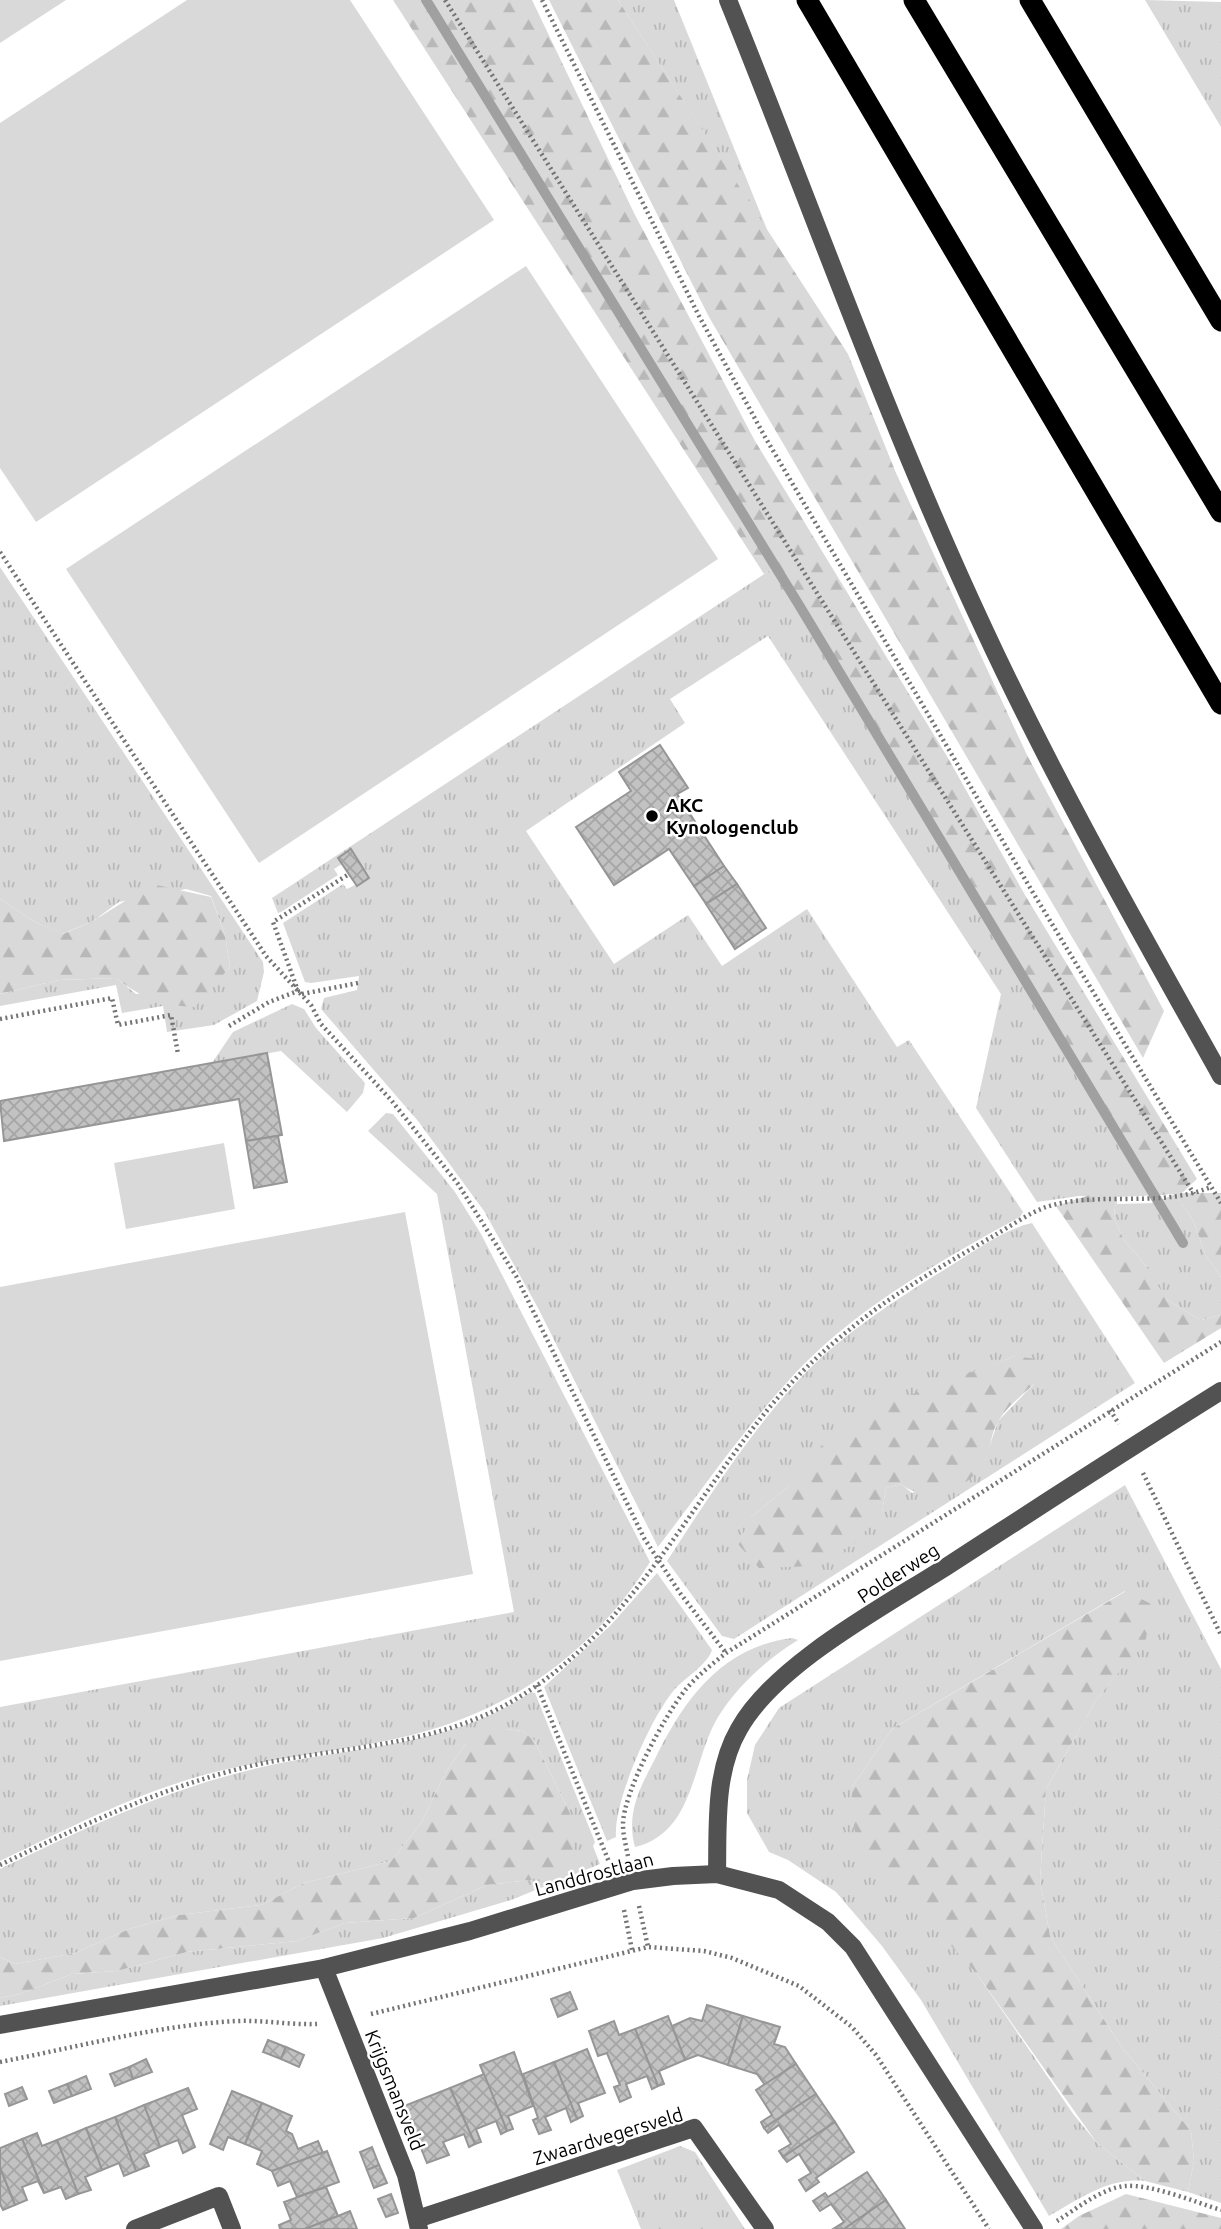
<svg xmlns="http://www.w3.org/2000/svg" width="1221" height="2229" viewBox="0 0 1221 2229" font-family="Ubuntu,sans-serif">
<defs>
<pattern id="grass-tufts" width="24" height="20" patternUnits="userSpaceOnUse" patternTransform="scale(1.75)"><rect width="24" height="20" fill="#d9d9d9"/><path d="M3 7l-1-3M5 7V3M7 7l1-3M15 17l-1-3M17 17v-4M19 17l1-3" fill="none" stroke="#b8b8b8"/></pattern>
<pattern id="forest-firs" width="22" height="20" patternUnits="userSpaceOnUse" patternTransform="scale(1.75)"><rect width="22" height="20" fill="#d9d9d9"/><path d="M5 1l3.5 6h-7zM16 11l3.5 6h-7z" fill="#b8b8b8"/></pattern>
<pattern id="building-cross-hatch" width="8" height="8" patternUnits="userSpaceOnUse" patternTransform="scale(1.75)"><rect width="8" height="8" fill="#c2c2c2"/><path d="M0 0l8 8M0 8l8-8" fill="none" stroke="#a5a5a5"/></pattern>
</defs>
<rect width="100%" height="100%" fill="#fff"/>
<g fill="url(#grass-tufts)" fill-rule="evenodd">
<path d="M618 0H674L768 232Z"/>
<path d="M1145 0 1221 2V127Z"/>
<path d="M778 565 874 729 1160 1195 1117 1197V1204L1154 1203 1175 1194 1193 1220 1206 1256 1221 1277V1315L1201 1320 1167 1300 1156 1286 1146 1266 1124 1240 1114 1218 1116 1197 1079 1196 1037 1202 976 1108 1001 994 768 636 670 699 685 723 526 831 614 964 688 915 722 966 807 909 897 1047 909 1040 1023 1212 1020 1217C940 1261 852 1310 790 1379 742 1431 701 1491 658 1547L538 1308 484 1211 418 1121 321 1009 324 998 357 990 359 976 311 983 305 982 283 923 343 884 347 889 369 878 351 849 338 858 342 864 334 869 338 875 281 912 278 913 272 898Z"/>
<path d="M0 567 263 962 264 972 257 1001 214 1025 167 1032 163 1006 122 1013 116 985 0 1006V994L59 980 116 978 136 994 215 983 230 967 225 935 211 896 186 889 119 902 93 921 62 934 35 922 0 899Z"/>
<path d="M292 1004 304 1009 316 1028 365 1083 363 1093 347 1112 281 1051 212 1063 233 1032Z"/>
<path d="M386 1113 393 1114 455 1192 481 1234 650 1562C593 1651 515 1709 412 1735 342 1752 270 1757 200 1776 130 1796 65 1830 0 1861V1707L514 1612 437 1194 368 1131Z"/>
<path d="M1032 1223 1135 1383 734 1639 722 1636 667 1561C707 1500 746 1438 795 1384 837 1337 894 1301 947 1268 972 1253 1003 1229 1032 1223ZM1015 1356 1035 1383 998 1421 985 1460 912 1493 901 1484 886 1488 882 1512 751 1517 788 1487 989 1366Z"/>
<path d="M1125 1485 1221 1669V2203L1188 2192 1194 2161 1191 2131 1121 2046 1050 1936 1040 1880 1046 1789 1096 1700 1145 1639 1125 1591 892 1729 852 1787 934 1924 977 1974 1074 2115 1097 2143 1145 2181C1109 2177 1079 2199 1049 2216L921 2000 882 1946 836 1892 788 1860 769 1852 747 1813V1780L755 1745 779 1708Z"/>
<path d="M657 1573 712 1650C707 1665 686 1677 675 1689 652 1715 613 1802 616 1837L607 1841 544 1687 610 1626Z"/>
<path d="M792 1638 798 1640C766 1660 738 1685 718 1717 692 1760 695 1833 635 1847 626 1815 639 1789 654 1761 683 1701 721 1647 792 1638Z"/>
<path d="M531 1692 535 1693 595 1842 593 1846 600 1864 511 1900 383 1938 0 2006V1998L20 1994 72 1974 117 1971 187 1952 297 1941 345 1923 414 1918 487 1885 531 1880 569 1811 534 1740 522 1731 507 1729 465 1744 446 1772 421 1823 391 1861 304 1883 261 1905 179 1915 129 1929 75 1953 15 1964 0 1957V1869C85 1828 169 1788 262 1767 354 1746 451 1747 531 1692Z"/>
<path d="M680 2146 695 2152 745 2229H641L617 2170Z"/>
</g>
<g fill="url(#forest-firs)">
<path d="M393 0H532L634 213 755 441 948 758 1025 895 1197 1179 1182 1193H1221V1277L1206 1256 1193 1220 1175 1194 1160 1195 874 729 778 565 764 574Z"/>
<path d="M549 0H618L848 354 896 473 1027 755 1164 1011 1143 1058 709 317Z"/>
<path d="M152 884 211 897 225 935 230 967 195 1007C163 1006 140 997 116 978L59 980 0 994V899L35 922 63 934 93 921Z"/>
<path d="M1090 1195 1116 1196 1114 1218 1124 1240 1146 1266 1167 1300 1201 1320 1221 1315V1328L1164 1363 1056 1206Z"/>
<path d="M1015 1356 1036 1359 1035 1383C1024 1394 1006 1407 998 1422 991 1432 991 1447 986 1458 972 1489 928 1506 901 1484L886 1488 882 1512 854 1544 812 1566 759 1568 738 1544 751 1517 788 1487 822 1445 888 1403Z"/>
<path d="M1126 1591 1151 1604 1146 1639 1096 1700 1046 1789 1040 1880 1050 1936 1121 2046 1191 2131 1194 2161 1188 2192 1145 2181 1097 2143 977 1974 857 1843 852 1815V1787L892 1729Z"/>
<path d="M507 1729 522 1731 534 1740 569 1811 574 1828 573 1855 559 1868 531 1880 487 1885 414 1918 345 1923 297 1941 187 1952 117 1971 72 1974 20 1994 0 1998V1957L15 1964 75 1953 129 1929 179 1915 261 1905 304 1883 391 1861 421 1823 446 1772 465 1744 484 1731Z"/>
<path d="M1126 2194 1221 2218V2229H1061L1079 2216Z"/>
</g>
<g fill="#d9d9d9">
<path d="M0 0H66L0 43Z"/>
<path d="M187 0H350L494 220 36 522 0 468V123Z"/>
<path d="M526 266 718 559 259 863 66 569Z"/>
<path d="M224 1143 235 1209 126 1229 114 1163Z"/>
<path d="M405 1212 473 1574 0 1661V1287Z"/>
</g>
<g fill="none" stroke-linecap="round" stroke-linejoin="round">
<path stroke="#a0a0a0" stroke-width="10" d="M426 0 799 605 1183 1243"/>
</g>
<g fill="url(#building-cross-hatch)" stroke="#969696" stroke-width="2">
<path d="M660 745 688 788 677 794 724 866 694 886 669 849 614 885 576 827 631 791 619 772Z"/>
<path d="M351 849 369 878 357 886 338 858Z"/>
<path d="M724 866 737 884 706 904 694 886Z"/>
<path d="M737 884 766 928 735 949 706 904Z"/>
<path d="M267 1053 282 1135 246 1141 239 1099 4 1141 0 1101Z"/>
<path d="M278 1136 287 1182 254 1188 246 1141Z"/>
<path d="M570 1992 577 2009 558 2017 551 1999Z"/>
<path d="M707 2005 743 2016 728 2065 698 2055 685 2060 672 2026 690 2018 702 2021Z"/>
<path d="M668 2016 685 2060 659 2071 664 2084 658 2086 635 2029Z"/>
<path d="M743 2016 780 2027 774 2044 785 2047 796 2064 765 2085 757 2074 728 2065Z"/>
<path d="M614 2021 619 2035 635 2029 658 2086 652 2089 647 2076 626 2084 631 2097 620 2102 614 2087 620 2085 607 2053 598 2056 589 2031Z"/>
<path d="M268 2040 286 2047 281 2059 263 2052Z"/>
<path d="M286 2047 304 2055 299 2067 281 2059Z"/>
<path d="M587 2049 605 2093 578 2103 583 2116 577 2119 554 2062Z"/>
<path d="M514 2052 533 2106 508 2116 513 2129 507 2131 480 2065Z"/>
<path d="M146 2059 152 2072 133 2079 129 2067Z"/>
<path d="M554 2062 577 2119 571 2122 566 2108 545 2117 551 2130 539 2134 533 2120 538 2118 523 2074Z"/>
<path d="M796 2064 816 2094 764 2128 761 2122 772 2115 756 2090Z"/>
<path d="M129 2067 133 2079 115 2086 110 2074Z"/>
<path d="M484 2074 507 2131 501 2134 496 2121 476 2129 481 2142 475 2144 450 2088Z"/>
<path d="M86 2076 91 2089 72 2096 67 2084Z"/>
<path d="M67 2084 72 2096 54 2103 49 2091Z"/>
<path d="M22 2087 27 2099 9 2106 5 2094Z"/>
<path d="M188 2088 197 2109 182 2115 195 2147 183 2153 178 2140 160 2147 144 2105Z"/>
<path d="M450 2088 475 2144 469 2147 464 2134 443 2142 449 2155 427 2163 404 2106Z"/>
<path d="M232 2091 262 2103 245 2144 228 2137 223 2150 210 2144Z"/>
<path d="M816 2094 835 2122 783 2157 779 2151 791 2144 779 2125 768 2133 764 2128Z"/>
<path d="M262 2103 292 2116 286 2131 292 2134 298 2149 318 2141 323 2153 272 2171 257 2164 262 2151 245 2144Z"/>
<path d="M144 2105 160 2147 144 2154 149 2166 136 2171 115 2117Z"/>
<path d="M115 2117 136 2171 124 2176 119 2163 102 2170 86 2128Z"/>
<path d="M835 2122 854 2152 816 2178 819 2182 806 2191 799 2180 811 2173 799 2154 787 2162 783 2157Z"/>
<path d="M86 2128 102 2170 85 2177 91 2190 78 2194 57 2140Z"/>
<path d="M37 2133 42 2146 57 2140 78 2194 66 2199 61 2187 44 2193 22 2139Z"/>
<path d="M22 2139 44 2193 38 2181 22 2187 27 2200 15 2205 0 2168V2148Z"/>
<path d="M372 2147 379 2165 367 2170 360 2152Z"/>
<path d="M327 2151 339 2182 297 2197 290 2181 278 2186 272 2171Z"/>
<path d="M379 2165 387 2183 374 2188 367 2170Z"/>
<path d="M0 2168 15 2205 3 2210 0 2204Z"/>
<path d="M867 2172 886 2200 844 2229H833L844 2222 831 2204 820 2211 813 2201 825 2193 828 2197Z"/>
<path d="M326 2187 338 2216 305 2229H280L279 2225 291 2220 284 2202Z"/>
<path d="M391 2194 398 2213 386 2217 378 2199Z"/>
<path d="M886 2200 905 2229H844Z"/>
<path d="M350 2211 357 2229H305L338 2216Z"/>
</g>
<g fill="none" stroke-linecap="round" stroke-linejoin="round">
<g stroke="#747474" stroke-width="4.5" stroke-dasharray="2 3.5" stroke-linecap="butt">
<path d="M445 0 1194 1194"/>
<path d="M542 0 699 316 765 437 1032 891 1221 1203"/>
<path d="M0 552 266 956 311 1005 321 1024 391 1100 458 1184 516 1276 644 1538 680 1593 726 1653"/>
<path d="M302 994 358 983"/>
<path d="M0 1019 112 998 118 1025 171 1015 178 1054"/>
<path d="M229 1026 269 1002 298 991 273 922 349 874"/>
<path d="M1110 1410 1119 1424"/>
<path d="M1143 1473 1221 1635"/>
<path d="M537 1685 609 1862"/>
<path d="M628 1856C626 1846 623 1835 623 1825 623 1792 665 1715 686 1689 697 1676 712 1664 726 1653L1221 1342"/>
<path d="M0 1865C85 1824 170 1783 264 1763 345 1747 435 1745 509 1703 621 1640 681 1520 757 1423 784 1388 815 1357 849 1330 893 1293 946 1264 995 1235 1011 1226 1029 1213 1046 1207 1100 1190 1158 1209 1211 1187"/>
<path d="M639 1906 648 1947"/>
<path d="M624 1910 632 1950"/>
<path d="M371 2014 648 1947 704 1951 732 1958 799 1986 852 2027 876 2055 989 2229"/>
<path d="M0 2062C78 2047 158 2025 237 2021 264 2020 290 2025 317 2024"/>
<path d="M1057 2221C1076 2209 1102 2188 1125 2186 1152 2184 1195 2202 1221 2210"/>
</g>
<g stroke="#525252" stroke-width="18">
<path d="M728 0C813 210 888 424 984 629 1055 782 1139 929 1221 1076"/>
<path d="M717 1874C718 1826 714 1772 739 1729 775 1664 885 1606 949 1565 1040 1506 1130 1448 1221 1391"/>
<path d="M324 1968 406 2175 419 2229"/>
<path d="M0 2025 324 1968 470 1931 633 1881 673 1876 717 1874 779 1890 828 1922 853 1947 1034 2229"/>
<path d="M417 2219 694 2128 765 2229"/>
<path d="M135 2229 219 2196 232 2229"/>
</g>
<g stroke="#000" stroke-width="21">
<path d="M807 0 1221 704"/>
<path d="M914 0 1221 512"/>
<path d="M1030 0 1221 321"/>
</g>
</g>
<circle fill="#000" stroke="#fff" stroke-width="2.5" cx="652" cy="816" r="7"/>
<g text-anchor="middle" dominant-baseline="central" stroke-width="5" stroke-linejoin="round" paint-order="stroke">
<g font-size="19" font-weight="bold" fill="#000" stroke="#fff" text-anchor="start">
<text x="666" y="805">AKC<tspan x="666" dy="22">Kynologenclub</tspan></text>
</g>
<g font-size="19" fill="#000" stroke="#fff">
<text transform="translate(898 1573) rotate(-33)">Polderweg</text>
<text transform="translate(594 1874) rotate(-15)">Landdrostlaan</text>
<text transform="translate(395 2090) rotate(68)">Krijgsmansveld</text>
<text transform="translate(608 2136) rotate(-17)">Zwaardvegersveld</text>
</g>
</g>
</svg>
